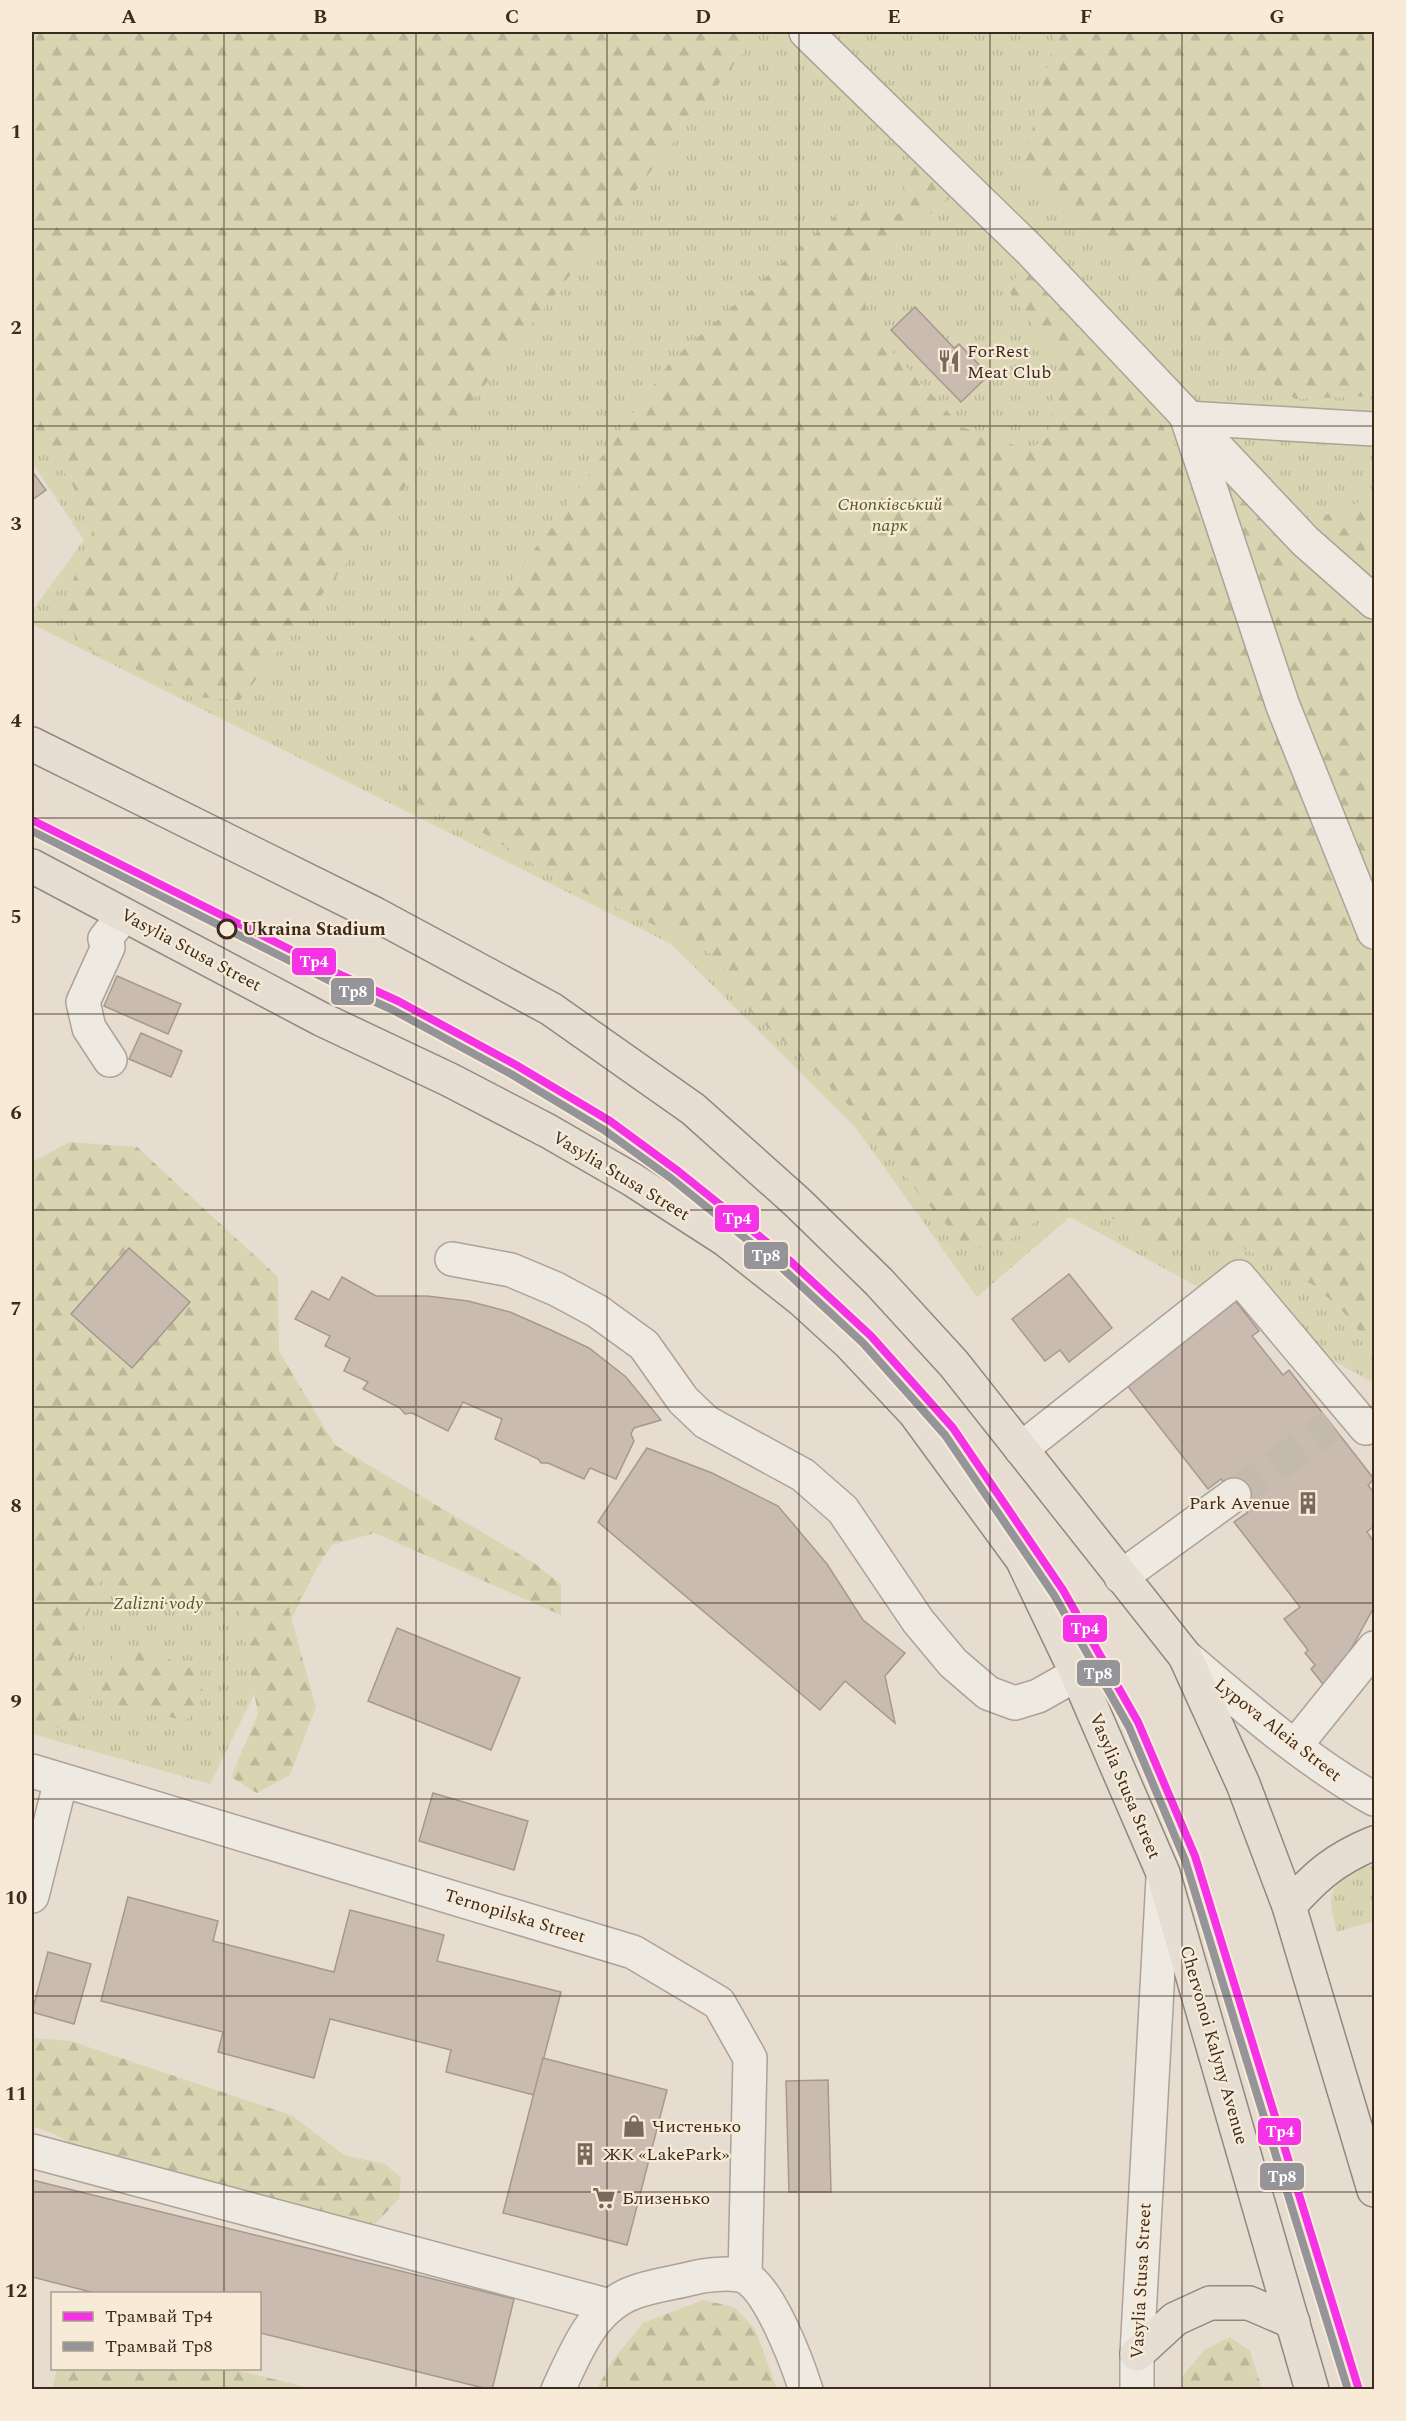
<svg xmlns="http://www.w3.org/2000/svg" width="1406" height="2421" viewBox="0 0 1406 2421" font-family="Spectral,serif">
<defs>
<pattern id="grass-tufts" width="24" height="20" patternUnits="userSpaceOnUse" patternTransform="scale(1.5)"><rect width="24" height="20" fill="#d9d5b2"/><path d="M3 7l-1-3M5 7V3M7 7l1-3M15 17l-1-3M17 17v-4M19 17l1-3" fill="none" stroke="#bbb799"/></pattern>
<pattern id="forest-firs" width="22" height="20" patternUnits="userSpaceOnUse" patternTransform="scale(1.5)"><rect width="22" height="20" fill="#d9d5b2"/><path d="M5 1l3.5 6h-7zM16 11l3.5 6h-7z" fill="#bbb799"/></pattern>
</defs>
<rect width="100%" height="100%" fill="#e6ddd0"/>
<g fill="url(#grass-tufts)">
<path d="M32 32H1374V1383L1070 1217 977 1297 856 1128 671 944 32 624V611L84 540 32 463Z"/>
<path d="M32 1367 321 1559 210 1784 32 1734Z"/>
<path d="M1374 1866V1921L1337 1932C1335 1923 1331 1912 1331 1903 1331 1879 1354 1867 1374 1866Z"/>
</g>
<g fill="url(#forest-firs)">
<path d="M32 32H759L240 700 193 697 161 678 112 661 80 644 66 620 69 590 94 528 69 478 32 437Z"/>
<path d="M1056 32H1374V396L1295 399 1182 319 1056 206 1023 168Z"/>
<path d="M921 147 960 190 879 256 864 295 869 327 962 427 1028 450 1047 438 1060 364 1006 287 1030 264 1145 390 1165 432 1199 472 1233 490 1291 528 1363 501 1374 500V1364L1360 1332 1339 1307 1313 1285 1230 1241 1157 1242 1096 1210 1046 1214 994 1251 964 1245 919 1194 866 1123 801 1057 743 1005 717 957 659 927 575 889 472 826 404 797 408 724 671 361 850 203 891 219 911 204 896 170Z"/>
<path d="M70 1142 137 1147 278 1277 279 1351 335 1445 534 1563 561 1584V1615L375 1533 332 1545 289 1610 316 1707 290 1775 257 1793 231 1777 258 1714 240 1611 172 1608 101 1578 69 1668 101 1684 114 1654 146 1650 193 1669 205 1695 186 1721 82 1696 78 1731 32 1724V1162Z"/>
<path d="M32 2038 71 2041 293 2116 344 2155 385 2164 401 2178 399 2199 370 2229 141 2183 54 2134 32 2126Z"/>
<path d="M703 2300 734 2307 755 2329 777 2389H597L612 2361 643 2323Z"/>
<path d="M1230 2337 1250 2351 1262 2389H1182V2377L1204 2350Z"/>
<path d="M57 2368 232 2369 314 2389H52Z"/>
</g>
<g fill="#cabbb0" stroke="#a7988e" stroke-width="1.5">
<path d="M915 307 954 348 959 344 989 375 961 402 891 330Z"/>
<path d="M32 471 46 490 32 500Z"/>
<path d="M117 976 181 1004 168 1034 104 1006Z"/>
<path d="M141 1033 182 1051 171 1077 129 1059Z"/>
<path d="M129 1248 190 1302 132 1368 71 1314Z"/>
<path d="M1069 1274 1112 1328 1069 1362 1060 1350 1045 1361 1012 1319Z"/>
<path d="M342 1277 376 1296H427L468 1301 510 1312 553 1331 589 1348 626 1377 661 1420 634 1428 631 1434 634 1441 616 1479 590 1468 584 1479 548 1463H541L538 1459 495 1439 502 1419 463 1402 448 1431 412 1413 405 1414 400 1408 363 1389 368 1382 344 1371 350 1358 325 1346 330 1336 295 1319 312 1291 329 1300Z"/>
<path d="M1234 1299 1259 1331 1252 1336 1283 1375 1289 1370 1374 1479 1368 1485 1374 1493V1526L1367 1532 1374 1542V1607L1345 1660 1335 1668 1345 1681 1330 1693 1311 1669 1315 1665 1305 1653 1308 1650 1284 1619 1300 1607 1234 1522 1248 1512 1221 1479 1208 1489 1126 1384Z"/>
<path d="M647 1448 712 1473 778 1506 827 1564 863 1620 905 1653 885 1676 895 1723 845 1681 820 1710 598 1522Z"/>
<path d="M397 1628 520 1678 491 1750 368 1701Z"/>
<path d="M433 1793 528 1821 514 1870 419 1841Z"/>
<path d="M128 1897 218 1921 213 1941 334 1972 350 1910 444 1935 437 1961 561 1992 534 2095 446 2072 451 2050 330 2019 314 2078 218 2052 223 2032 101 2001Z"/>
<path d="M48 1952 91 1964 74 2024 32 2012Z"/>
<path d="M543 2058 667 2090 627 2245 503 2213Z"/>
<path d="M828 2080 831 2192H789L786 2081Z"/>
<path d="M32 2180 514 2299 492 2390 260 2333V2294H99L32 2277Z"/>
</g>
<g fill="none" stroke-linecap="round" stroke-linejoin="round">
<path stroke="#c4b9ad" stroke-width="33" stroke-dasharray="33 16" stroke-linecap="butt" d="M1234 1495 1332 1425"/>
<g stroke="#aca298" stroke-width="36">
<g id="minor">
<path d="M806 32 1030 250 1305 541 1374 602"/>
<path d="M1374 429 1187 418 1283 706 1374 932"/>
<path d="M110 1060 89 1028 83 1002 108 947 105 939 124 915"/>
<path d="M452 1259 511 1270 556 1289 597 1311 644 1345 683 1400 706 1422 803 1475 843 1510 918 1621 953 1663 988 1693 1015 1703 1038 1696 1077 1674"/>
<path d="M1021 1449 1239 1277 1366 1428"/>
<path d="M1121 1577 1234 1495"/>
<path d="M1185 1656C1245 1707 1305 1760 1374 1799"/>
<path d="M1295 1746 1374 1648"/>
<path d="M32 1771 633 1952 719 2003 750 2058 745 2276"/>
<path d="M32 1896 61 1780"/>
<path d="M32 2151 610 2306"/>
<path d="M558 2390C576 2352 592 2307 635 2292 654 2285 674 2283 693 2278 705 2275 737 2271 747 2278 771 2293 797 2362 806 2390"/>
<path d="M1137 2390V2354L1163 1878"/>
</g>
</g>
<g stroke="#92887f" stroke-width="36">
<g id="major">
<path d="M32 744 375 914 551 1009 693 1109 797 1202 879 1282 954 1364 1185 1656 1243 1784 1289 1906 1374 2190"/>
<path d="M32 866 321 1019 450 1080 548 1131 633 1180 726 1240 802 1300 849 1343 915 1413 1022 1559 1077 1674 1163 1873 1312 2390"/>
<path d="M1289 1906C1317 1875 1335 1859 1374 1843"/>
<path d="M1137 2354 1175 2319 1210 2303H1249L1293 2322"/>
</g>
</g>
<use href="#minor" stroke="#eee9e1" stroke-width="33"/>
<use href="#major" stroke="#e6ded3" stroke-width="33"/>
<g stroke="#f7ead6" stroke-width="12">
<path id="tram-1" d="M32 820 343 976 398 1001 516 1065 610 1121 678 1171 789 1260 871 1336 953 1428 1063 1590 1138 1722 1195 1856 1359 2390"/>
</g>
<g stroke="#f7ead6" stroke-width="12">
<path id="tram-2" d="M32 831 338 985 393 1010 511 1074 604 1130 672 1179 782 1268 863 1343 945 1435 1054 1595 1129 1727 1185 1860 1348 2390"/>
</g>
<use href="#tram-1" stroke="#f532e5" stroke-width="8"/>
<use href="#tram-2" stroke="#959599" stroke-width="8"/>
</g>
<path fill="none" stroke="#3c2a1f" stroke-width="1.5" stroke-opacity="0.55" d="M224 32V2294M416 32V2390M607 32V2390M799 32V2390M990 32V2390M1182 32V2390M32 229H1374M32 426H1374M32 622H1374M32 818H1374M32 1014H1374M32 1210H1374M32 1407H1374M32 1603H1374M32 1799H1374M32 1996H1374M32 2192H1374M224 2368V2390"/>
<defs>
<g id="restaurant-bare" transform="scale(1.8)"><path d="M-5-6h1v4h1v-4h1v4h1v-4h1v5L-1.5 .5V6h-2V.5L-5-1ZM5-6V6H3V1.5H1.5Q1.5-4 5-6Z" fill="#78695d" stroke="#f7ead6" stroke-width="2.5" paint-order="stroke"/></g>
<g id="building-bare" transform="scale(1.8)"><path d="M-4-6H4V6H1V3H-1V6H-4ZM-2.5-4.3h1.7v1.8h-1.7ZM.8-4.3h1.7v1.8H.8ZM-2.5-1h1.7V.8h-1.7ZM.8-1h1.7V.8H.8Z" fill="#78695d" stroke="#f7ead6" stroke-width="2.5" paint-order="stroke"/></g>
<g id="shop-bare" transform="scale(1.8)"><path d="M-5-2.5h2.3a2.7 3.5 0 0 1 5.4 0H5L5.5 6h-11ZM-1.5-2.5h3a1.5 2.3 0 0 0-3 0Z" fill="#78695d" stroke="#f7ead6" stroke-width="2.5" paint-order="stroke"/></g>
<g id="supermarket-bare" transform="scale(1.8)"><path d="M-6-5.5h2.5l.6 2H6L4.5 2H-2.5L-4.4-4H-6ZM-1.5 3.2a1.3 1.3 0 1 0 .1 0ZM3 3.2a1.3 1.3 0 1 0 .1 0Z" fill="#78695d" stroke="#f7ead6" stroke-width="2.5" paint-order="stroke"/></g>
</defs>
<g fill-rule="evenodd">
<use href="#restaurant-bare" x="949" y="361"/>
<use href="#building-bare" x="1308" y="1503"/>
<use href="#shop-bare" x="634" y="2126"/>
<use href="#building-bare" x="585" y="2154"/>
<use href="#supermarket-bare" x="604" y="2198"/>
</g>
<circle fill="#f7ead6" stroke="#3c2a1f" stroke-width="3" cx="227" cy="929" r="9"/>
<g text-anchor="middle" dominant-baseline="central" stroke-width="4.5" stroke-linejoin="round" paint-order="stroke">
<g font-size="18" fill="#3c2a1f" stroke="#f7ead6" text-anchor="start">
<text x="967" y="351">ForRest<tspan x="967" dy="21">Meat Club</tspan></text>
<text x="1290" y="1503" text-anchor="end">Park Avenue</text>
<text x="652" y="2126">Чистенько</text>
<text x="603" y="2154">ЖК «LakePark»</text>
<text x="622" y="2198">Близенько</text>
</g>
<g font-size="18" font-style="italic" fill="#525a24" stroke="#f7ead6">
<text x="890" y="504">Снопківський<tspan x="890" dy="21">парк</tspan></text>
<text x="158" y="1603">Zalizni vody</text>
</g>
<g font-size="18" font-weight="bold" fill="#3c2a1f" stroke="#f7ead6" text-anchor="start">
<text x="242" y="929">Ukraina Stadium</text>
</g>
<g font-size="18" fill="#3c2a1f" stroke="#f7ead6">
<text transform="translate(191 950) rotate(28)">Vasylia Stusa Street</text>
<text transform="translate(621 1176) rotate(31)">Vasylia Stusa Street</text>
<text transform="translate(1278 1730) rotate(38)">Lypova Aleia Street</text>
<text transform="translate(1125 1786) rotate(67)">Vasylia Stusa Street</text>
<text transform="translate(515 1916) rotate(17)">Ternopilska Street</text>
<text transform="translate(1214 2045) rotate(74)">Chervonoi Kalyny Avenue</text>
<text transform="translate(1141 2281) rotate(-87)">Vasylia Stusa Street</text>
</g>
</g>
<g stroke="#f7ead6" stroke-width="2">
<rect x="291" y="947" width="46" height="29" rx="6" fill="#f532e5"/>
<rect x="330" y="977" width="45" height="29" rx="6" fill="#959599"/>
<rect x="714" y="1204" width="46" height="29" rx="6" fill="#f532e5"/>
<rect x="743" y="1241" width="46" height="29" rx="6" fill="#959599"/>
<rect x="1062" y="1614" width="46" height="29" rx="6" fill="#f532e5"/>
<rect x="1076" y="1659" width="45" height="28" rx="6" fill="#959599"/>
<rect x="1257" y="2117" width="45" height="29" rx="6" fill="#f532e5"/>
<rect x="1259" y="2162" width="46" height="29" rx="6" fill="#959599"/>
</g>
<g font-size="16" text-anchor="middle" font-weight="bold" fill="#fff">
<text x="314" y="967">Тр4</text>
<text x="353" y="997">Тр8</text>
<text x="737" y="1224">Тр4</text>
<text x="766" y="1261">Тр8</text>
<text x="1085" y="1634">Тр4</text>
<text x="1098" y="1679">Тр8</text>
<text x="1280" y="2137">Тр4</text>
<text x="1282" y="2182">Тр8</text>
</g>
<rect width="1406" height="2421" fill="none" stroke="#f7ead6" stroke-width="66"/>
<rect x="51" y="2292" width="210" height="78" fill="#f7ead6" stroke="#ac9d8d" stroke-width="1.5"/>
<rect x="63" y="2312" width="30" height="9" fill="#f532e5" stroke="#ac9d8d" stroke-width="1.5"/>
<text x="105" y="2322" font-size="18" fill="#3c2a1f">Трамвай Тр4</text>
<rect x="63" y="2342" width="30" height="9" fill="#959599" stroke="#ac9d8d" stroke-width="1.5"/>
<text x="105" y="2352" font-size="18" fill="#3c2a1f">Трамвай Тр8</text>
<rect x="33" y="33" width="1340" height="2355" fill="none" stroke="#3c2a1f" stroke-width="2"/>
<g font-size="20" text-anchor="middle" font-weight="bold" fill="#3c2a1f">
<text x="129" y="23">A</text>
<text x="320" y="23">B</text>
<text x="512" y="23">C</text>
<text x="703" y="23">D</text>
<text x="894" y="23">E</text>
<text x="1086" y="23">F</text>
<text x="1277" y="23">G</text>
<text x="16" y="138">1</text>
<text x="16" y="334">2</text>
<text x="16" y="530">3</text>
<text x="16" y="727">4</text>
<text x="16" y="923">5</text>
<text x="16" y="1119">6</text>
<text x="16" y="1315">7</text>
<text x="16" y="1512">8</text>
<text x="16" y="1708">9</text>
<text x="16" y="1904">10</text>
<text x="16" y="2100">11</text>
<text x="16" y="2297">12</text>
</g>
</svg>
